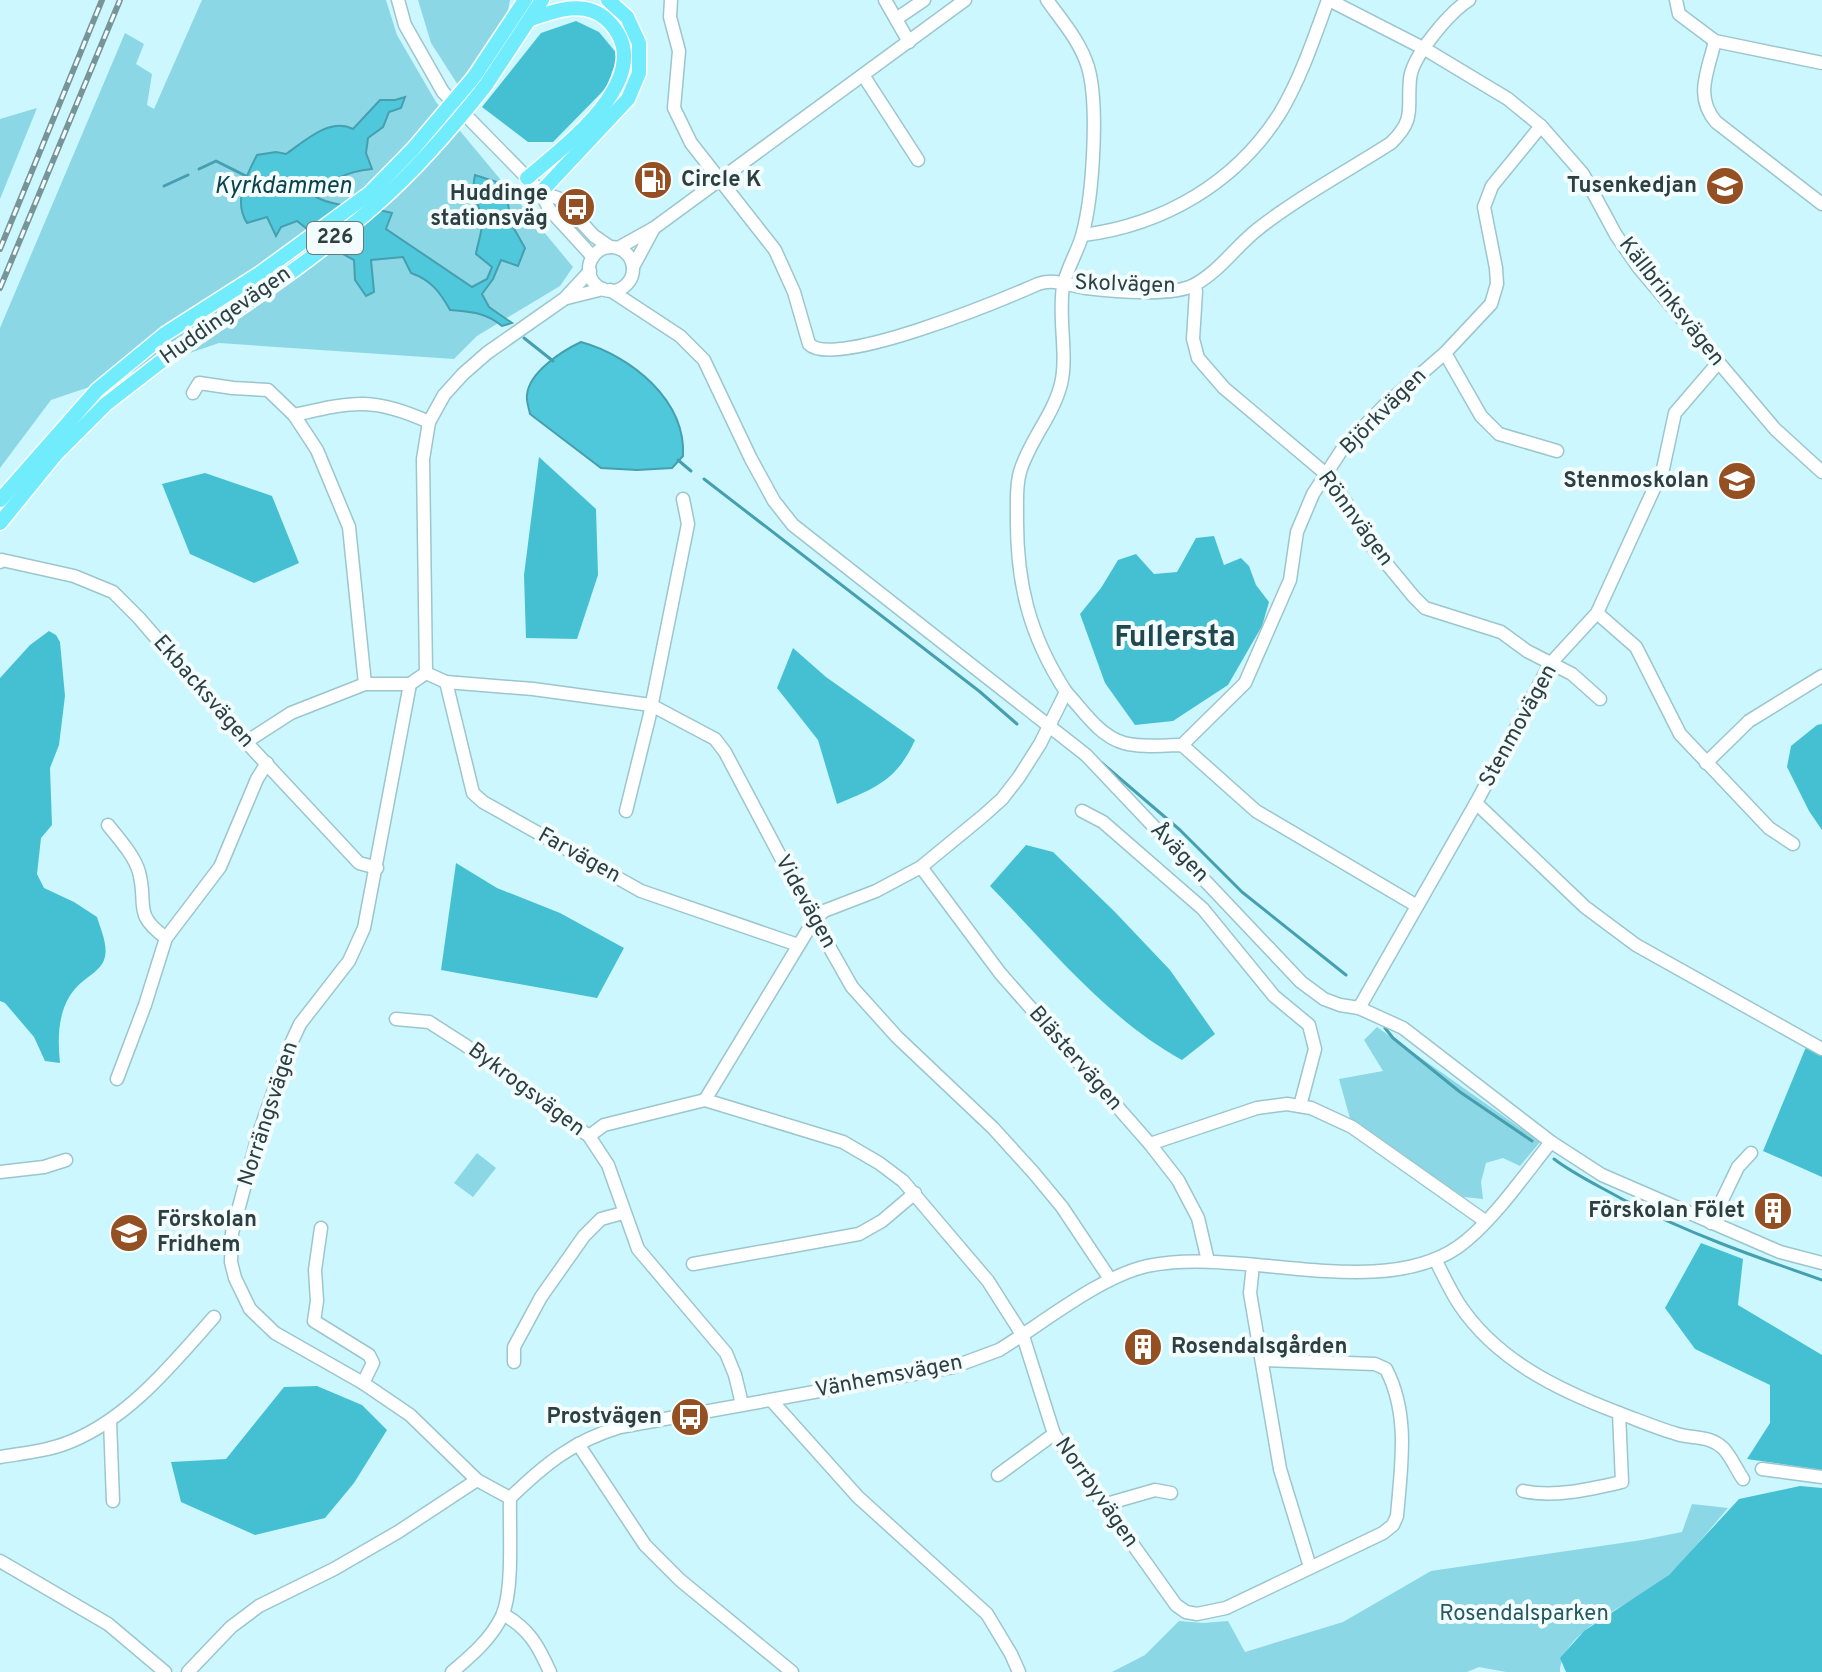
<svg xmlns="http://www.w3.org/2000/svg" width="1822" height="1672" viewBox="0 0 1822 1672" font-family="Overpass,sans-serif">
<rect width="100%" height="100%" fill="#ccf7fe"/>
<g fill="#8cd7e5">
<path d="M202 0H386L397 35 436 102 573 267 560 286 477 336 454 359 219 343 51 400 0 468V328L125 33 144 44 136 64 152 74 147 105 154 109Z"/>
<path d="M418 0H510L508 11 458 85 431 43Z"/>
<path d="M37 108 0 199V119Z"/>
<path d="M1377 1027 1540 1142 1520 1166 1503 1158 1486 1163 1481 1182 1483 1199 1464 1197 1351 1122 1339 1079 1383 1071 1364 1040Z"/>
<path d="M477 1153 496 1168 473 1197 454 1183Z"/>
<path d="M1692 1504 1728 1508C1709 1530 1691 1553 1671 1573 1641 1602 1562 1626 1560 1672H1506L1479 1667 1467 1672H1112L1145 1655 1179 1621 1203 1623 1228 1621 1245 1652 1343 1622 1431 1571 1642 1540 1682 1532Z"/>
</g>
<g fill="#45c0d3">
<path d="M576 21 599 32 618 55 607 87 553 142H528L482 107 541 33Z"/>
<path d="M539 457 596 509 598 575 577 639 526 638 524 575Z"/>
<path d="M205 473 272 496 299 563 254 583 190 554 162 484Z"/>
<path d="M1214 536 1224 565 1241 558 1249 566 1256 585 1269 602 1262 626 1228 685 1173 721 1135 725 1105 683 1080 614 1101 588 1118 560 1136 554 1154 574 1177 572 1196 538Z"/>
<path d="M49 631 56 635 60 642 65 696 59 745 50 768 52 825 41 838 37 874 44 888 74 902 97 917C101 930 109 947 104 960 101 969 89 976 82 982 58 1002 57 1034 60 1063L45 1061 34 1037 5 1003 0 1001V678L30 645Z"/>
<path d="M793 648 826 677 915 740C897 780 876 788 837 804L818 740 777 688Z"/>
<path d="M1822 724V830L1809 811 1787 767 1791 746 1817 725Z"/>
<path d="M1026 845 1053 852 1114 911 1170 970 1215 1034 1182 1060C1107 1019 1050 947 990 886Z"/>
<path d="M456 863 497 888 560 913 624 948 597 998 441 970Z"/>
<path d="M1806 1047 1822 1056V1177L1763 1151Z"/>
<path d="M1701 1243 1743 1259 1738 1305 1822 1355V1470L1747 1459 1770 1423V1385L1695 1349 1665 1308Z"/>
<path d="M317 1386 362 1405 387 1430 354 1483 325 1518 255 1535 181 1502 171 1462 226 1459 284 1387Z"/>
<path d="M1800 1486 1822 1488V1672H1566L1560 1658 1584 1631 1669 1575 1739 1499Z"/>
</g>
<g fill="#4fc8dc" stroke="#459fae" stroke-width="2">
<path d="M405 97 401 108 389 112 383 127 368 138 366 153 372 169C346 172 333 178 316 197 339 209 366 205 392 213L386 229 472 287 487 279 492 267 476 254C477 245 483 230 482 221 480 203 470 196 475 175L497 182 507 199 512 225 525 248 518 266 501 260 493 279 482 294 489 307 512 323 502 326C486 312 470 312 450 310 440 292 431 280 411 273L403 257 371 260 374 292 366 296 355 280 354 260 332 248 322 258 319 256 317 237 297 221 281 227 276 236 267 217 247 223C233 201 246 176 257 155L276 152 286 154C305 141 330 117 353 129L380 100H395Z"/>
<path d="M581 342C631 356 686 400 683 456L672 468 637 470 601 468 530 414C529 408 526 401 527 395 529 372 562 351 581 342Z"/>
</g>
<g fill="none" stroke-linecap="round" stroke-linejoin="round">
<g stroke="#459fae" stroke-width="3">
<path d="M199 169 216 161 248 177"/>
<path d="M164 186 188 175"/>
<path d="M524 338 553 361"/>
<path d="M678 460 691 471"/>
<path d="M704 479 979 691 1017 724"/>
<path d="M1102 763 1180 830 1242 892 1346 975"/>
<path d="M1385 1028 1393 1038 1460 1092 1532 1141"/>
<path d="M1554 1159C1575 1175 1599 1186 1622 1199 1687 1233 1753 1256 1822 1280"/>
</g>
<g stroke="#9cc6cd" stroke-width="15">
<g id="minor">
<path d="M398 0 405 25 443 92 541 192 549 209 593 257"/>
<path d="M671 0 670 17 679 51 674 108 691 143 775 250 794 292 809 344C834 370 1004 299 1038 284 1053 278 1071 286 1086 288 1113 291 1171 297 1194 285 1220 271 1236 246 1258 229 1297 198 1349 170 1391 143 1416 119 1407 109 1410 79 1412 56 1450 12 1469 0"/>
<path d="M885 0 909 42"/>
<path d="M1329 0 1425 49 1508 99 1541 126 1583 174 1616 235 1639 268 1775 429 1822 472"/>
<path d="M1676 0 1679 14 1715 41 1822 63"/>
<path d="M896 19 924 0"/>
<path d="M1715 41C1708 71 1694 96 1716 122L1822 204"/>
<path d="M863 75 918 160"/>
<path d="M541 192 560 199 594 236 610 247"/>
<path d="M1083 235C1163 225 1236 183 1280 113 1301 78 1314 38 1328 0"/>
<circle cx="611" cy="269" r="22"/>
<path d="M618 248 654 228 965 0"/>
<path d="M633 267 654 228"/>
<path d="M1192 286 1196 291 1193 339 1198 358 1224 388 1326 474 1345 501 1367 540 1414 597 1425 608 1501 632 1527 651 1572 674 1600 699"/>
<path d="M610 290 680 336 704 360 751 459 774 501 793 525 1086 755 1301 982 1324 999 1340 1005 1359 1008 1403 1028 1551 1142 1602 1175 1780 1252 1822 1263"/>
<path d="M567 298 603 289"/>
<path d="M1445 353 1481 416 1499 434 1557 451"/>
<path d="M193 393 199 383 233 388 268 390 294 415C352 402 372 396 429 422"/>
<path d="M294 415 317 450 349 527 365 684"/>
<path d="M0 562 2 560 74 576 113 592 139 618 246 742 359 863 377 868"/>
<path d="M1597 613 1636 647 1680 734 1769 828 1793 844"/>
<path d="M426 673 446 682 533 689 651 705 715 739 725 752 814 920 852 987 897 1037 993 1128 1033 1172 1062 1207 1110 1279"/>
<path d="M446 682 473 793 483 802 641 891 798 945"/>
<path d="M1066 692C1083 710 1099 736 1124 743 1142 748 1164 745 1182 745L1256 811 1417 906"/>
<path d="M246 742 291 713 365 684H410"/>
<path d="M1182 745 1245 683 1290 580 1297 532 1313 494 1343 448 1384 406 1445 353 1491 304 1497 284 1496 268 1484 207 1492 186 1541 126"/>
<path d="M1706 763 1749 721 1822 676"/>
<path d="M1476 803 1585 907 1636 945 1822 1049"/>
<path d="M626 811 649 718 688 524 683 499"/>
<path d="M1082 811 1103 822 1203 909 1274 996 1309 1025 1315 1049 1300 1106"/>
<path d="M108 825C119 839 134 855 139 872 148 906 132 913 166 938"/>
<path d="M921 867 1000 973 1150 1144 1178 1180 1198 1218 1208 1261"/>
<path d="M1359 1008 1476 803 1550 664 1597 613 1663 469 1675 413 1718 363"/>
<path d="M396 1019 429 1022 465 1045 589 1136 608 1165 638 1249 726 1353 735 1375 742 1404"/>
<path d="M117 1079 145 1005 166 938 220 867 257 779 267 763"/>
<path d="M705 1100 814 920 824 911 876 891 921 867 983 816 1002 799 1019 777 1040 744 1066 692C1029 635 1016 582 1017 514 1017 500 1016 485 1020 472 1029 441 1053 416 1061 384 1068 355 1058 318 1063 287 1066 270 1077 253 1082 236 1093 197 1099 105 1088 67 1080 41 1062 21 1047 0"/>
<path d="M589 1136 604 1125 705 1100 843 1142 879 1163 903 1181 988 1281 1023 1336 1054 1434 1176 1605 1186 1612 1197 1614 1226 1608 1383 1533 1393 1525 1397 1516C1401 1467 1410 1415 1386 1369L1375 1364 1263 1360"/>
<path d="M1150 1144 1257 1108 1287 1104 1311 1108 1352 1127 1485 1221"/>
<path d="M0 1172 44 1167 66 1160"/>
<path d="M1711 1223 1738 1167 1751 1153"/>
<path d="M321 1228 315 1270 317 1301 314 1321 369 1355 373 1363 363 1383"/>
<path d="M1436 1261C1443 1275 1450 1290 1459 1304 1496 1360 1558 1390 1619 1413 1638 1420 1657 1428 1677 1434 1693 1439 1709 1435 1723 1448 1731 1456 1736 1469 1743 1479"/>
<path d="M693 1264 859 1234 882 1221 915 1193"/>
<path d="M1253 1265 1250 1293 1280 1469 1310 1567"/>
<path d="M514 1362V1347L541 1297 584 1236 601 1219 623 1213"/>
<path d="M771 1400 858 1497 987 1614 1011 1654 1019 1672"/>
<path d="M110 1421 113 1501"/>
<path d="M578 1444 645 1545 680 1580 792 1672"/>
<path d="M0 1457C24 1453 49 1451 72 1441 130 1417 173 1363 214 1317"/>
<path d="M1762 1469 1822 1477"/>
<path d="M998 1475 1054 1434"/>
<path d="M1523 1491C1554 1498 1591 1489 1622 1482L1619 1413"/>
<path d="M510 1498 477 1480 410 1415 363 1383 275 1333 250 1309 235 1278 231 1262 232 1233 258 1136 288 1050 300 1024 349 961 364 928 410 684 426 673 423 459 429 422 444 395 463 374 487 353 564 299 590 271"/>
<path d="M510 1498C544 1465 573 1441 620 1427L953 1367 999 1350C1042 1324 1099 1277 1147 1266 1240 1246 1378 1302 1458 1247 1491 1224 1525 1174 1551 1142"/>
<path d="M1103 1505 1155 1490 1171 1493"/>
<path d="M0 1561 108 1624 165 1672"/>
<path d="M503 1614C529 1629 538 1645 550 1672"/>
<path d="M188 1672 231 1627 259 1606 334 1569 398 1532 477 1480"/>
<path d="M452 1672C471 1656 491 1639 502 1616 514 1589 509 1529 510 1498"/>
</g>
</g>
<g stroke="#fff" stroke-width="17">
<g id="major">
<path d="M474 77 525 0"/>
<path d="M486 85 542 0"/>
<path d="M527 178C566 145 664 73 606 19 585 0 556 10 531 19"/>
<path d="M541 192 628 99 639 73V43L627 17 608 0"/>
<path d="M0 500 97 390 165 334"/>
<path d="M0 523 56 454 106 404 159 363"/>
</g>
</g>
<use href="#minor" stroke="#fff" stroke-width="12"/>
<use href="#major" stroke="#70ecfc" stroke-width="14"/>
<g stroke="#779499" stroke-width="6">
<g id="rail">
<path d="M0 249 102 0"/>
<path d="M0 288 120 0"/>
</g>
</g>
<use href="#rail" stroke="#f4fdfe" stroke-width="3" stroke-dasharray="9" stroke-linecap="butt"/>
<g stroke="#fff" stroke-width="17" stroke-linecap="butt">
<g id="major-bridge">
<path d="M165 334 259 274 370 193 413 149 474 77"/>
<path d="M159 363C233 312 311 263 378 203 418 168 453 127 486 85"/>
</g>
</g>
<use href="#major-bridge" stroke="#70ecfc" stroke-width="14"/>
</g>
<defs>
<g id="fuel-disc" transform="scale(2)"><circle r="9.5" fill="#945022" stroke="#f4fdfe"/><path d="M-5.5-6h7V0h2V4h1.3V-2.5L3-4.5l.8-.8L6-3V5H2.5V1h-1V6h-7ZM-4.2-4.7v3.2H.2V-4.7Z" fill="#fff"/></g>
<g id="school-disc" transform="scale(2)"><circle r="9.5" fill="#945022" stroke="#f4fdfe"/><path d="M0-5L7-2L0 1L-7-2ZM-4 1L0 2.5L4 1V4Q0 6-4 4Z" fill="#fff"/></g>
<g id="bus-disc" transform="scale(2)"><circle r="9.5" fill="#945022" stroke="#f4fdfe"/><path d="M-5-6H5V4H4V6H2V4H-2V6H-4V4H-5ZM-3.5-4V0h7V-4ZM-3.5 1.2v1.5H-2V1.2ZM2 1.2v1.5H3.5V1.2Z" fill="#fff"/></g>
<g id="building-disc" transform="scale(2)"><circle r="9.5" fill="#945022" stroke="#f4fdfe"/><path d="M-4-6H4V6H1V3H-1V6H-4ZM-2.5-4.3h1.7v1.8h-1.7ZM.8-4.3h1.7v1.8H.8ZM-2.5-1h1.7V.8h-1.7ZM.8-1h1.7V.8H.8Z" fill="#fff"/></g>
</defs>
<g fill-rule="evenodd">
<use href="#fuel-disc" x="653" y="180"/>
<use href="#school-disc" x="1725" y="186"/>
<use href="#bus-disc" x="576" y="207"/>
<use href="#school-disc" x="1737" y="481"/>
<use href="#building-disc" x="1773" y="1211"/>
<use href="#school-disc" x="129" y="1233"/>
<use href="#building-disc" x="1143" y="1347"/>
<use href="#bus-disc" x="690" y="1417"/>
</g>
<g text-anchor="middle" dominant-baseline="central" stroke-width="8" stroke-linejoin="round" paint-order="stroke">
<rect fill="#f4fdfe" stroke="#69787a" stroke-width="2" x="307" y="222" width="56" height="32" rx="6"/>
<g font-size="20" font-weight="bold" fill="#2e3f42">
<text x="335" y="238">226</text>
</g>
<g font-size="22" font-weight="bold" fill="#2e3f42" stroke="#f4fdfe" text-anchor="end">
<text x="681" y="180" text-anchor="start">Circle K</text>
<text x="1697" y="186">Tusenkedjan</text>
<text x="548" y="194">Huddinge<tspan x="548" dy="25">stationsväg</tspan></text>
<text x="1709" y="481">Stenmoskolan</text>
<text x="1745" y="1211">Förskolan Fölet</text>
<text x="157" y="1220" text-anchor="start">Förskolan<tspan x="157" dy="25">Fridhem</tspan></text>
<text x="1171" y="1347" text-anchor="start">Rosendalsgården</text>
<text x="662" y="1417">Prostvägen</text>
</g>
<g font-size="22" fill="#2e3f42" stroke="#f4fdfe">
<text transform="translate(1125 285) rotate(2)">Skolvägen</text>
<text transform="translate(1671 302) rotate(52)">Källbrinksvägen</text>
<text transform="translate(226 316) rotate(-35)">Huddingevägen</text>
<text transform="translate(1384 412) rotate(-45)">Björkvägen</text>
<text transform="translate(1355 519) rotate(54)">Rönnvägen</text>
<text transform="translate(203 692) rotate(49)">Ekbacksvägen</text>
<text transform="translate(1519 726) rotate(-61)">Stenmovägen</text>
<text transform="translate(1179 853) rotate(46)">Åvägen</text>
<text transform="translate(579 856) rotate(29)">Farvägen</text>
<text transform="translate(805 902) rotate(61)">Videvägen</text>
<text transform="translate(1075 1059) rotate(49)">Blästervägen</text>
<text transform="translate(526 1090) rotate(37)">Bykrogsvägen</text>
<text transform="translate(269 1114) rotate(-72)">Norrängsvägen</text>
<text transform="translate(889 1377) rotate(-11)">Vänhemsvägen</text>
<text transform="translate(1096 1493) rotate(55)">Norrbyvägen</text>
</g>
<g font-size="22" fill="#265961" stroke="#f4fdfe">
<text x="1524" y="1614">Rosendalsparken</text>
</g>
<g font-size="24" font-style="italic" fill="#0b434b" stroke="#f4fdfe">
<text x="283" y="187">Kyrkdammen</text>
</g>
<g font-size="30" font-weight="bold" fill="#22484f" stroke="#f4fdfe">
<text x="1175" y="638">Fullersta</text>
</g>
</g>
</svg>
